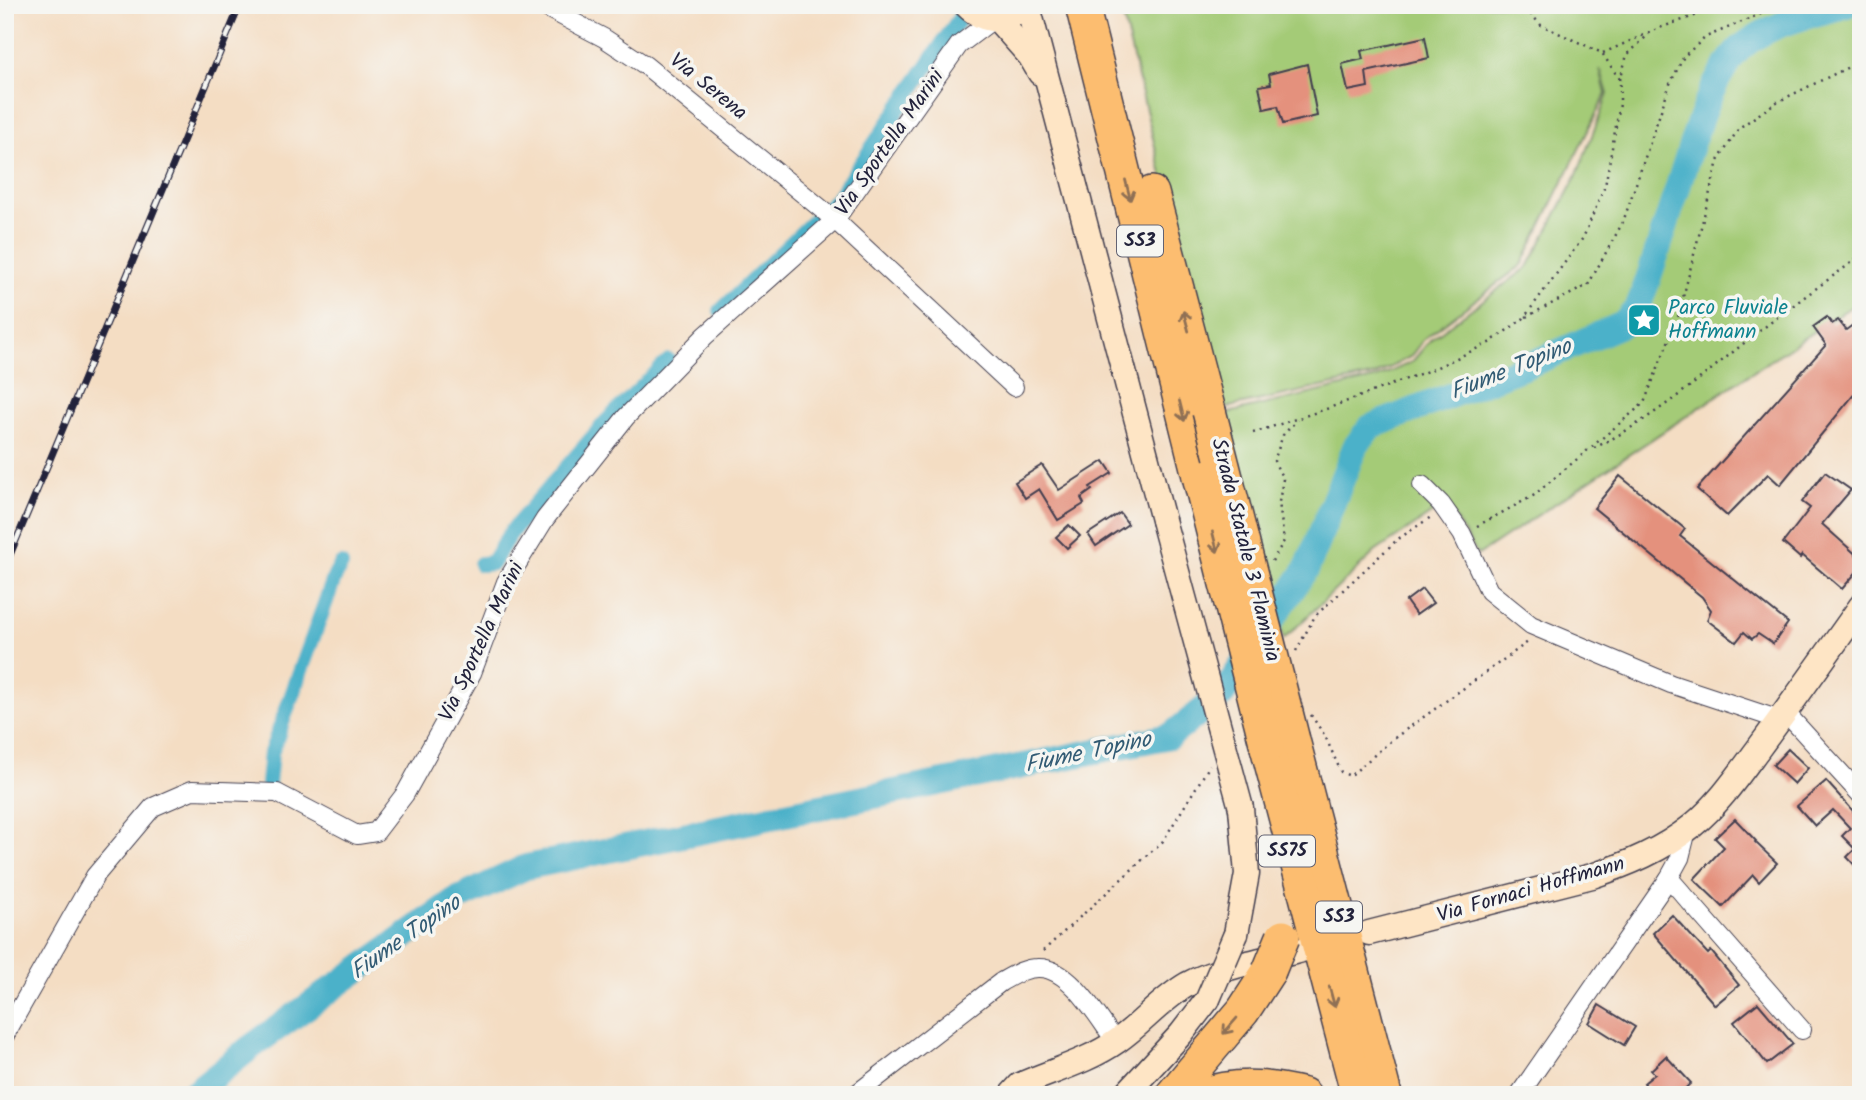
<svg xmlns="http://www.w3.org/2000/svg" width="1866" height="1100" viewBox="0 0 1866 1100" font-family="Kalam,sans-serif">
<rect width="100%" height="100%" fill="#f6f6f2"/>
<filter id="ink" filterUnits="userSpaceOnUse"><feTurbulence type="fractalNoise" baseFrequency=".0143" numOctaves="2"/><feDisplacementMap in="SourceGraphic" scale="14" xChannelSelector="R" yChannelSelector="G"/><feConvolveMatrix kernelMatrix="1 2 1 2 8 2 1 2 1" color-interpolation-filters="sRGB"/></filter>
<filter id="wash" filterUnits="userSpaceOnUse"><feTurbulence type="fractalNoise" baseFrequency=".00686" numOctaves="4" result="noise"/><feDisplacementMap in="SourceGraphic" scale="28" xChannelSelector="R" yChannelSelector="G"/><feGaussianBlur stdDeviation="1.57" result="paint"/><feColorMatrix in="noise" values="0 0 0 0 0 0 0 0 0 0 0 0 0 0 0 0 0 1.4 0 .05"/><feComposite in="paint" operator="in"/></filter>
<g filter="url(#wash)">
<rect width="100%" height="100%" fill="#f4ddc3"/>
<path fill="#a4cb77" stroke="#637659" stroke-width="2" d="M1120 5H1861V300L1478 555 1446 504 1375 552 1284 639 1220 415 1377 378 1412 362 1431 339 1528 267 1576 177 1608 94 1600 69 1606 94 1522 265 1425 338 1410 357 1376 375 1220 409Z"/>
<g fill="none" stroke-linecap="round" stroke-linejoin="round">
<g stroke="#4bb1c9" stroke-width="16">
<path d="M721 311 838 198 960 18"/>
<path d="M481 564 492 563 511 532 606 422 669 361"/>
<path d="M268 784 271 753 335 576 341 565"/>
</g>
<path stroke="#4bb1c9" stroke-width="26" d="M191 1095 251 1047 454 901 526 867 1170 736 1223 694 1307 568 1355 447 1370 427 1524 367 1623 324 1638 307C1653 268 1664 229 1677 190 1690 149 1710 74 1743 46 1773 22 1811 16 1847 5"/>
</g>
<g id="blocks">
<g fill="#e4917d">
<path d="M1425 37 1429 58 1366 72 1368 87 1348 91 1342 64 1363 59 1361 51Z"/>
<path d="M1307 64 1317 116 1283 124 1278 106 1264 109 1259 86 1271 84 1269 74Z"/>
<path d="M1827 317 1832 324 1838 320 1846 330 1861 319V386L1780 485 1768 474 1727 516 1697 489 1826 345 1813 327Z"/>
<path d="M1104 461 1112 473 1090 487 1092 490 1081 498 1084 504 1058 520 1039 489 1025 498 1015 482 1042 465 1059 490Z"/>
<path d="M1825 472 1851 490 1822 524 1861 559V567L1842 589 1802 555 1800 558 1783 543 1810 508 1802 502Z"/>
<path d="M1620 476 1685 529 1680 536 1788 623 1773 644 1758 634 1752 639 1744 632 1736 642 1707 620 1711 610 1702 597 1594 508Z"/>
<path d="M1120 513 1128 524 1096 546 1088 534Z"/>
<path d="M1069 525 1080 536 1067 548 1056 537Z"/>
<path d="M1422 589 1433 603 1416 615 1406 601Z"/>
<path d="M1788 749 1808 768 1794 784 1773 765Z"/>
<path d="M1826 781 1854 812 1855 810 1861 816V872L1847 857 1855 849 1842 836 1850 828 1833 810 1815 826 1797 806Z"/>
<path d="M1735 819 1756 841 1755 842 1777 863 1759 882 1753 875 1723 907 1694 879 1724 847 1715 838Z"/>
<path d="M1672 915 1708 954 1711 951 1739 985 1715 1005 1653 933Z"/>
<path d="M1758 1003 1793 1044 1767 1064 1734 1022Z"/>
<path d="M1599 1005 1635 1027 1624 1045 1589 1023Z"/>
<path d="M1666 1056 1691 1083 1678 1095H1654L1644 1083 1655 1074 1651 1070Z"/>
</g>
</g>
</g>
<g filter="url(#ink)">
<use href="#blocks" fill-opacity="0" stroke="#423e4f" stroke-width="2"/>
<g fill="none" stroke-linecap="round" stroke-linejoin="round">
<g stroke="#423e4f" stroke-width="20">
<g id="street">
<path d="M541 5 604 38 645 65 835 220 1014 387"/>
<path d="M1422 485 1441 504 1462 534 1489 591 1531 625 1671 684 1780 720"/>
<path d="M1786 713 1861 795"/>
<path d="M1669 878 1802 1030"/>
<path d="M5 1035 95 876 153 807 192 790 277 793 357 835 376 832 405 794 472 673 506 582 545 519 626 417 705 336 835 220 959 45 992 20"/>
<path d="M855 1095 1001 982C1012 976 1024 968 1037 968 1070 966 1099 1019 1116 1042"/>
<path d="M1519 1095 1669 878 1680 858 1687 830"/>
</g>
</g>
<g stroke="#423e4f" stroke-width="27">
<g id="secondary">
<path d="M966 5C980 19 995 23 1013 15"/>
<path d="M1030 5V14L1163 520"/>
<path d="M998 20 1030 56 1040 73"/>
<path d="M1369 933 1592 876C1628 864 1662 850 1692 826 1718 805 1738 776 1758 749 1793 702 1827 654 1861 606"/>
<path d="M1236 934 1247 874 1241 808"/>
<path d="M1011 1095 1020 1085C1052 1071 1089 1061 1117 1041 1142 1024 1160 1000 1188 984 1222 966 1269 959 1306 949"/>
<path d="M1125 1095 1181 1034 1208 999"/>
</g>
</g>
<g stroke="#423e4f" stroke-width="36">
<g id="highway">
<path d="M1082 5 1199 476"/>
<path d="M1152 193 1209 411"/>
<path d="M1293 740 1385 1095"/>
<path d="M1267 747 1358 1095"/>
<path d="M1172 1095 1243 1011 1269 971"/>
<path d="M1202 1095C1236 1083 1270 1086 1304 1095"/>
</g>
</g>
<g stroke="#423e4f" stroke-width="2.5" stroke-dasharray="2 5" stroke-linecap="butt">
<path d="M1603 53 1662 27 1727 5"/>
<path d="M1620 80 1627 55 1649 34"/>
<path d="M1526 317 1588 285 1623 222 1670 84 1684 56 1706 37 1782 5"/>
<path d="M1253 433 1329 408 1433 369 1489 343 1523 319 1583 238 1605 186 1620 104V80L1602 53 1541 25 1522 5"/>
<path d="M1594 448C1652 420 1699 379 1748 340 1785 311 1823 283 1861 256"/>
<path d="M1477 526 1533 496 1644 403 1678 317 1718 161 1739 128 1775 103 1861 61"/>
<path d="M1272 561 1284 541 1279 502 1283 479 1274 461 1283 435 1297 420"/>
<path d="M1296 651 1315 616 1398 539 1431 517"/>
<path d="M1311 715 1325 736 1341 772 1350 776 1393 739 1528 642"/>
<path d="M1043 951 1163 841 1210 765"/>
</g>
<use href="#street" stroke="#fff" stroke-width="18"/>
<use href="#secondary" stroke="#fee5c5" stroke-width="24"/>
<use href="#highway" stroke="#fcbd6f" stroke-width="33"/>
<g stroke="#22223b" stroke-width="7">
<path id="rail" d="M5 567 240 5"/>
</g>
<use href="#rail" stroke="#f6f6f2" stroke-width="4.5" stroke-dasharray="13" stroke-linecap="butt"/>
<g stroke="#423e4f" stroke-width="27" stroke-linecap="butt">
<g id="secondary-bridge">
<path d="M1163 520 1241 808"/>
<path d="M1208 999 1236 934"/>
</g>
</g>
<g stroke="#423e4f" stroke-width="36" stroke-linecap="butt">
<g id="highway-bridge">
<path d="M1209 411 1293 740"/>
<path d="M1199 476 1267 747"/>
<path d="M1269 971 1283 937"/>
</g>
</g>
<use href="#secondary-bridge" stroke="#fee5c5" stroke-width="24"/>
<use href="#highway-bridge" stroke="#fcbd6f" stroke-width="33"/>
</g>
<defs><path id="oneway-shaft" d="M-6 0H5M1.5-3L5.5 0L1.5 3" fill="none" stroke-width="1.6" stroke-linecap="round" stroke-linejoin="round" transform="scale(1.75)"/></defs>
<g stroke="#8f7055">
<use href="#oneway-shaft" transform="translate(1128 190) rotate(76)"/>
<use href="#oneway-shaft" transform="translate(1186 321) rotate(-105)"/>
<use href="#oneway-shaft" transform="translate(1182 411) rotate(76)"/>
<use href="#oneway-shaft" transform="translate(1215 542) rotate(76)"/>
<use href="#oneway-shaft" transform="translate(1332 997) rotate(75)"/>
<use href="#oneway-shaft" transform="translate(1230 1026) rotate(131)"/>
</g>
</g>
<defs>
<g id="sight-square" transform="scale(1.75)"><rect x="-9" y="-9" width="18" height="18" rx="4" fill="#0f9aa8" stroke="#f6f6f2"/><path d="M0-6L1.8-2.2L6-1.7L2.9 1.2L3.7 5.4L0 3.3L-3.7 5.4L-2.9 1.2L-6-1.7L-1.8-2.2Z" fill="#fff"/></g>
</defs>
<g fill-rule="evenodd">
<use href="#sight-square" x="1644" y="320"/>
</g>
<g text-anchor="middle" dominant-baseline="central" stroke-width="7" stroke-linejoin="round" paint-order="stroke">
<g fill="#f6f6f2" stroke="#626272" stroke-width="2">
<rect x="1117" y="225.5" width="46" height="31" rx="5"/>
<rect x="1259" y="835.5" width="56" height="31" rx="5"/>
<rect x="1316" y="901.5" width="46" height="31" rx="5"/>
</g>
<g font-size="19" font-weight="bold" fill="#22223b">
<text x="1140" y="241">SS3</text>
<text x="1287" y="851">SS75</text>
<text x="1339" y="917">SS3</text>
</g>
<g font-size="21" fill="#22223b" stroke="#f6f6f2">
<text transform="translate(708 87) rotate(39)">Via Serena</text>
<text transform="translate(890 143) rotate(-55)">Via Sportella Marini</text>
<text transform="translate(1245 550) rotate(76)">Strada Statale 3 Flaminia</text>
<text transform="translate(482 642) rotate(-65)">Via Sportella Marini</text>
<text transform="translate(1531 890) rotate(-16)">Via Fornaci Hoffmann</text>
</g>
<g font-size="21" fill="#0d838f" stroke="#f6f6f2" text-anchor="start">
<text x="1668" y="308">Parco Fluviale<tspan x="1668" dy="24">Hoffmann</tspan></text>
</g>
<g font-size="23" font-style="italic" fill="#325b74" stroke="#f6f6f2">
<text transform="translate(1511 370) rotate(-22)">Fiume Topino</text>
<text transform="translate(1088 753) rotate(-12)">Fiume Topino</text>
<text transform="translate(406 938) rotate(-35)">Fiume Topino</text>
</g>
</g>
<rect width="1866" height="1100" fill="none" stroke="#f6f6f2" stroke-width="28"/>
</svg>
